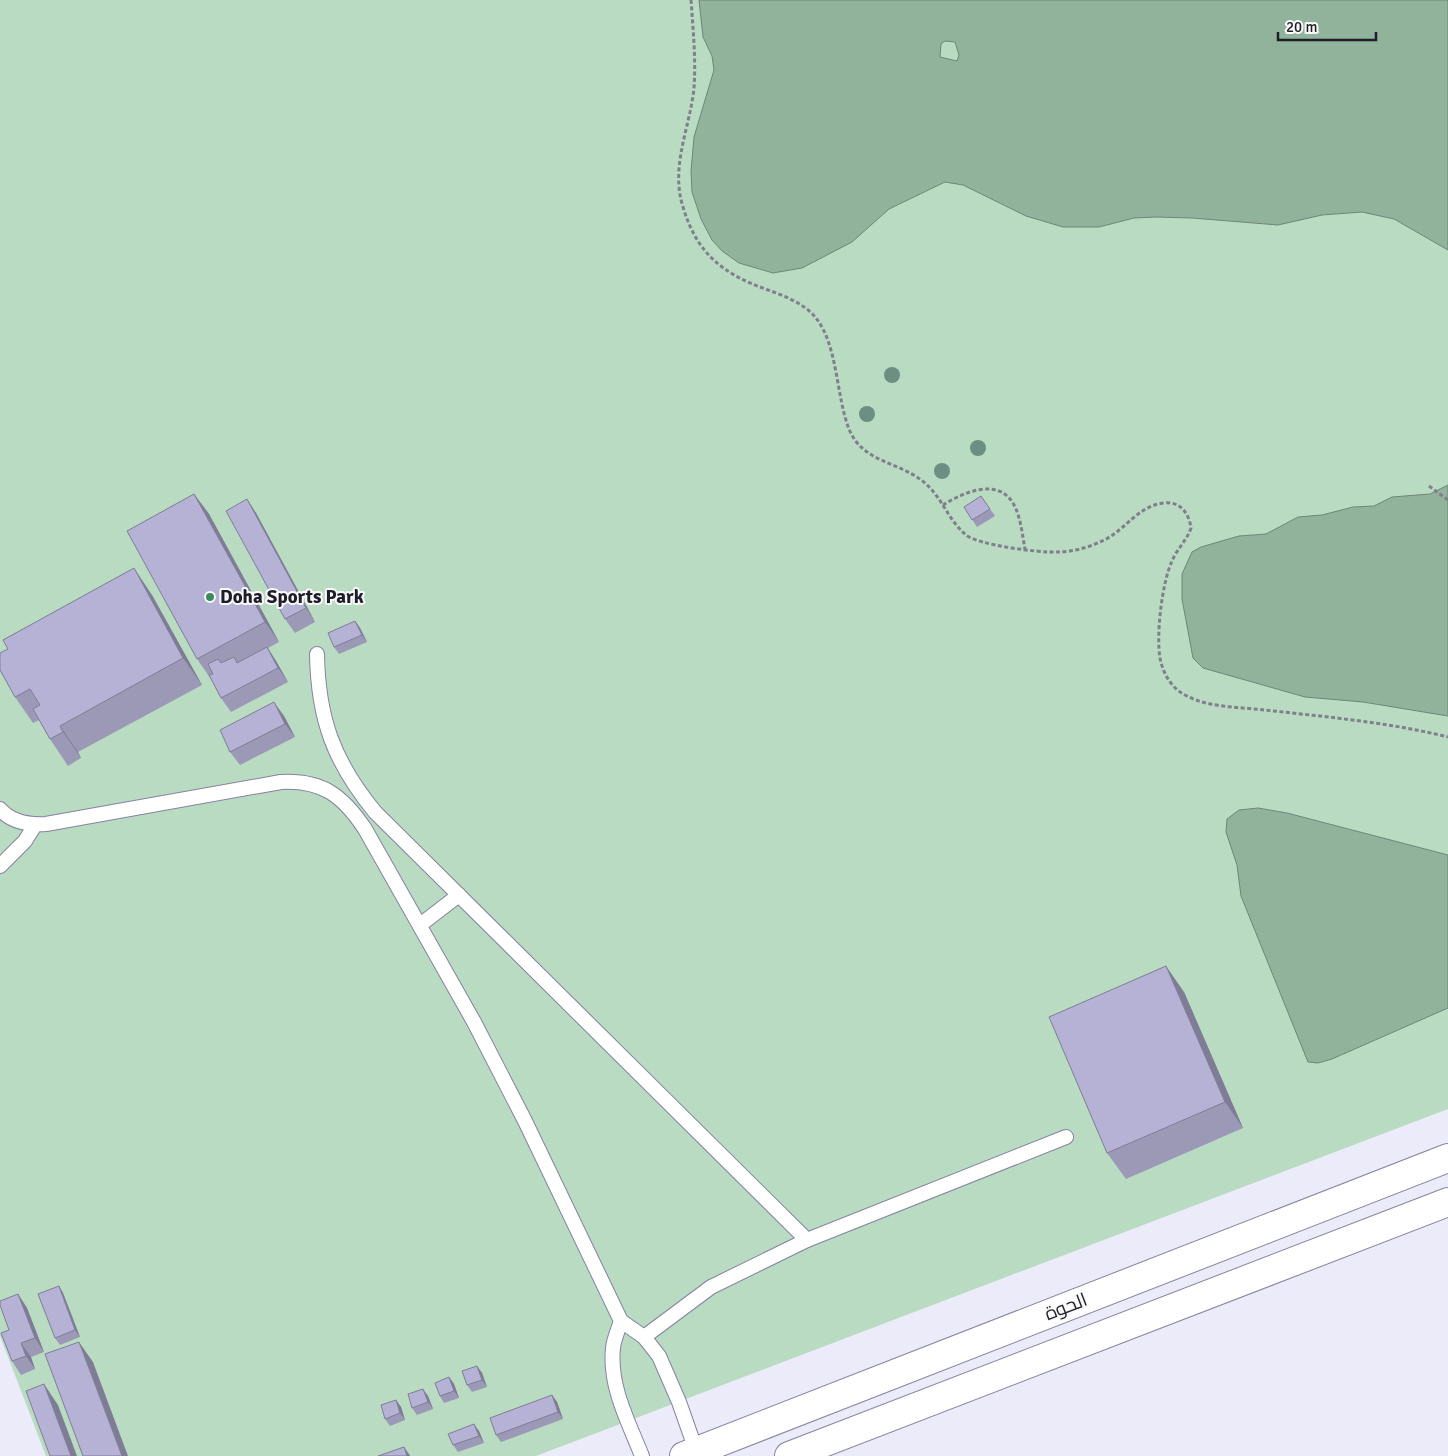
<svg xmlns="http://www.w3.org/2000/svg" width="1448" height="1456" viewBox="0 0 1448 1456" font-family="Signika,Cairo,sans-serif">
<rect width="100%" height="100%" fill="#ecebfa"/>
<path fill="#b8dbc2" d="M0 0H1448V1109L536 1456H46L0 1336Z"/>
<g fill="#91b39b" stroke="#6e8679" fill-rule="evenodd">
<path d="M699 0H1448V250L1394 219 1362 212 1322 215 1278 225 1192 218 1156 217 1134 218 1099 227H1063L1026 216 963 185 945 182 889 209 852 242 802 268 773 273 739 263 722 251 712 240 701 219 692 192 691 171 694 137 714 70 712 56 703 37ZM945 41 955 42 959 55 957 61 940 57 941 44Z"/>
<path d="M1448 485V716L1363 702 1305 697 1203 668 1193 658 1182 599V574L1192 552 1201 547 1239 536 1266 534 1298 517 1322 515 1353 507 1374 506 1392 497 1430 494Z"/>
<path d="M1258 808 1287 813 1448 855V1008L1332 1059 1318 1063 1308 1062 1241 896 1237 865 1226 832 1227 819 1239 810Z"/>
</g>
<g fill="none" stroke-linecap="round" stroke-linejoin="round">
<g stroke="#8582a3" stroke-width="16">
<g id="lane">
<path d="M317 654C318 719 334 762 375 812L807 1240"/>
<path d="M0 809C12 823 29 825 46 824L281 782C323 780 343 796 365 829L474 1022 525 1121 621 1321 644 1337 659 1356 679 1402 698 1456"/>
<path d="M0 866 25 841 35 825"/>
<path d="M420 925 459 895"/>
<path d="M621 1321C618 1330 614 1339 613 1348 609 1386 628 1421 642 1456"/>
<path d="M644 1337 711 1287 807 1240 1066 1137"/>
</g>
</g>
<g stroke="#8582a3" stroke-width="30">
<g id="street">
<path d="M684 1456 1448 1158"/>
<path d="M789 1456 1448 1202"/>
</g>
</g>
<g stroke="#807f8d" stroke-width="3" stroke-dasharray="4 2.5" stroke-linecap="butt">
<path d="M691 0C693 29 696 59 694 88 690 128 670 166 683 207 697 254 723 274 768 290 785 296 805 304 816 318 838 346 836 396 849 429 863 464 901 461 926 484 942 498 949 521 966 535 978 545 1040 553 1057 552 1073 552 1091 547 1106 539 1127 528 1138 506 1164 503 1180 501 1189 513 1191 528 1187 540 1177 549 1172 561 1162 583 1156 634 1160 658 1163 674 1172 689 1187 696 1210 708 1240 707 1265 710 1326 717 1388 722 1448 737"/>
<path d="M1429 486 1448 500"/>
<path d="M943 505C962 493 997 477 1013 503 1021 517 1022 534 1025 549"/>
</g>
<use href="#lane" stroke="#fff" stroke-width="14"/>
<use href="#street" stroke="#fff" stroke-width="28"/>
</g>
<g fill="#6c8e83">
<circle cx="892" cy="375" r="8"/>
<circle cx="867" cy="414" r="8"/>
<circle cx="978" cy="448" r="8"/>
<circle cx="942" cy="471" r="8"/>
</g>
<g fill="#9c99b7">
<path d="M194 494 209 514 279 642 268 648 276 661 288 682 231 712 221 698 211 679 197 659Z"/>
<path d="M981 496 995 516 977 527 964 507Z"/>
<path d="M247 499 256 513 315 622 295 633 285 619Z"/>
<path d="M152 595 202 685 78 752 81 758 68 766 50 739 39 720 33 723 15 697Z"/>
<path d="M355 621 360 628 367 642 339 654 334 647Z"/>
<path d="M284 716 295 737 240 765 230 752Z"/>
<path d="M1184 992 1243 1128 1126 1179 1107 1153Z"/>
<path d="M59 1286 63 1293 80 1337 60 1345 55 1338Z"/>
<path d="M18 1294 27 1308 44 1352 31 1357 35 1369 21 1375 12 1361 9 1330Z"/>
<path d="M477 1366 482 1373 487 1387 472 1392 467 1385Z"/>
<path d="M449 1377 454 1384 459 1398 444 1403 440 1396Z"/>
<path d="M552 1395 557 1402 563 1419 501 1442 496 1435Z"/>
<path d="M428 1396 433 1409 417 1415 412 1408Z"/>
<path d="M396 1400 401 1407 405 1420 390 1426 385 1419Z"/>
<path d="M479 1431 484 1443 458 1452 453 1445Z"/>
</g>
<g fill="#7f7d95">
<path d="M194 494 209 514 279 642 265 622Z"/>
<path d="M247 499 256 513 315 622 306 608Z"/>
<path d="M134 568 152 595 202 685 183 658Z"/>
<path d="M355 621 360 628 367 642 362 635Z"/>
<path d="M267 647 276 661 288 682 278 668Z"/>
<path d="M274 702 284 716 295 737 285 724Z"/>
<path d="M60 726 78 752 81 758 63 732Z"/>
<path d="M1166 966 1184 992 1243 1128 1225 1102Z"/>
<path d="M59 1286 63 1293 80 1337 75 1330Z"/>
<path d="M18 1294 27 1308 44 1352 35 1338Z"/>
<path d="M79 1342 93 1362 128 1456H122Z"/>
<path d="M21 1343 31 1357 35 1369 26 1356Z"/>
<path d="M477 1366 482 1373 487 1387 482 1380Z"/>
<path d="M449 1377 454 1384 459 1398 454 1391Z"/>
<path d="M44 1384 58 1405 77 1456H71Z"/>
<path d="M423 1389 428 1396 433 1409 428 1402Z"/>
<path d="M552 1395 557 1402 563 1419 558 1412Z"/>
<path d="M396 1400 401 1407 405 1420 400 1413Z"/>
<path d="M474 1424 479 1431 484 1443 479 1436Z"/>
<path d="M404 1447 409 1454 410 1456H407Z"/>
</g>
<g fill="#b5b2d5" stroke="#7f7d95">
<path d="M194 494 265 622 197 659 127 531Z"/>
<path d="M981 496 990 509 972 520 964 507Z"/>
<path d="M247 499 306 608 285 619 226 511Z"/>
<path d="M134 568 183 658 60 726 63 732 50 739 33 709 40 705 30 689 15 697 0 670V653L8 649 3 640Z"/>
<path d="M355 621 362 635 334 647 328 633Z"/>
<path d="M267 647 278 668 221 698 209 675 213 674 208 664 218 659 221 663 234 657 237 663Z"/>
<path d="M274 702 285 724 230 752 220 730Z"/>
<path d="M1166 966 1225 1102 1107 1153 1049 1017Z"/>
<path d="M59 1286 75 1330 55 1338 38 1294Z"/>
<path d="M18 1294 35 1338 21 1343 26 1356 12 1361 1 1333 9 1330 0 1305V1301Z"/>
<path d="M79 1342 122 1456H83L45 1354Z"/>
<path d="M477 1366 482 1380 467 1385 462 1371Z"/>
<path d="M449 1377 454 1391 440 1396 435 1383Z"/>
<path d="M44 1384 71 1456H50L26 1391Z"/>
<path d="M423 1389 428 1402 412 1408 408 1394Z"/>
<path d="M552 1395 558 1412 496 1435 490 1418Z"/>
<path d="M396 1400 400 1413 385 1419 381 1405Z"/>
<path d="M474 1424 479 1436 453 1445 448 1434Z"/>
<path d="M404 1447 407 1456H378Z"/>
</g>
<circle fill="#3b8b5c" stroke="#fafafa" stroke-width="2" cx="210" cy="597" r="5"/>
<g text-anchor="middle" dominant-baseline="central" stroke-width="4" stroke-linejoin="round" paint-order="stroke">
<g font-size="19" font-weight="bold" fill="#1e1d2a" stroke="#fafafa" text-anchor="start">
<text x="220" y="597">Doha Sports Park</text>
</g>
<g font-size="19" fill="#1e1d2a" stroke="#fafafa">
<text transform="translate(1066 1307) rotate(-21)">الحوة</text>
</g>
</g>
<path d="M1278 32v8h98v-8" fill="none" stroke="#1e1d2a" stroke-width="2.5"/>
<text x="1286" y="32" font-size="15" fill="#1e1d2a" stroke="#fafafa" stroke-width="4" paint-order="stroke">20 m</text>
</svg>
